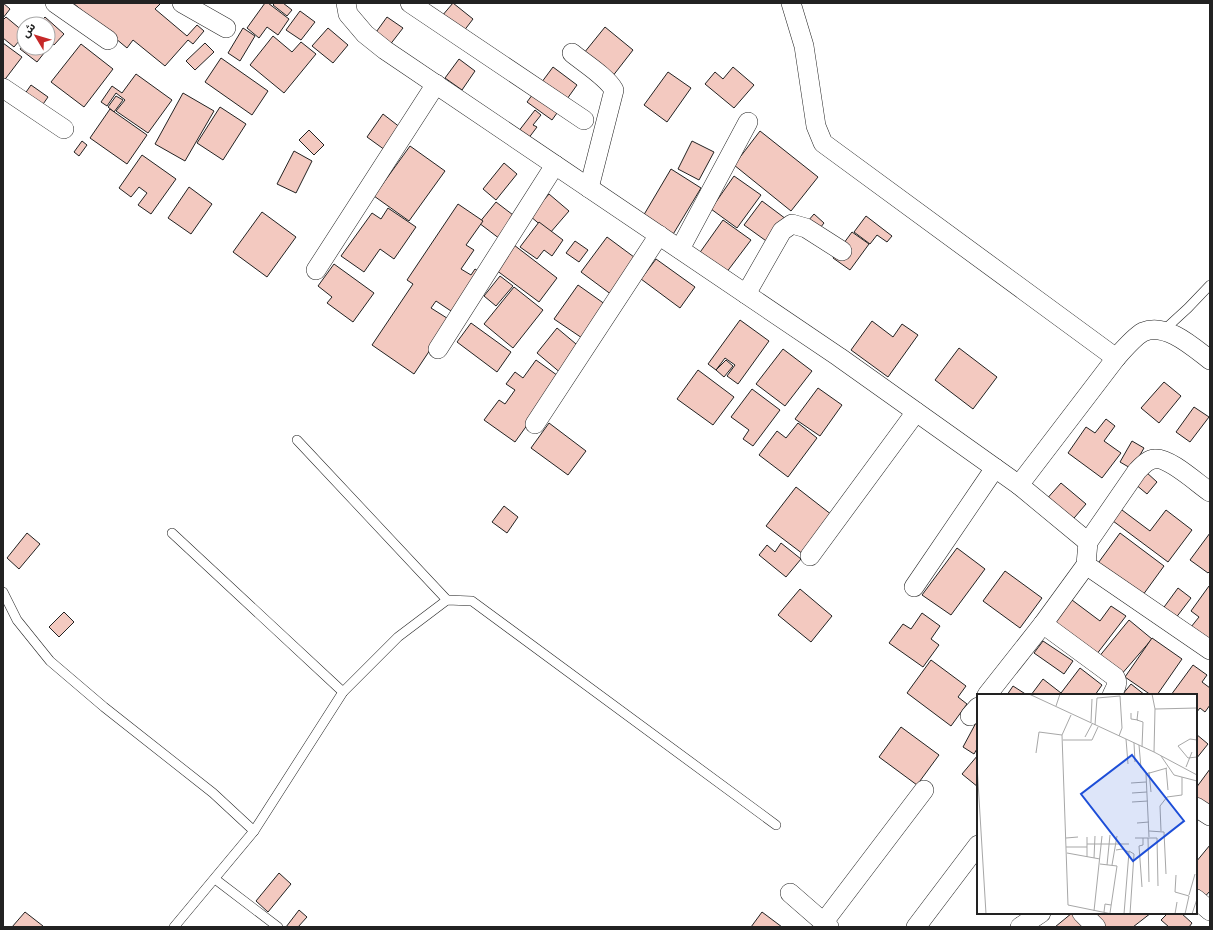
<svg xmlns="http://www.w3.org/2000/svg" width="1213" height="930" viewBox="0 0 1213 930" font-family="'PT Sans','Noto Sans Arabic',sans-serif">
<rect width="100%" height="100%" fill="#fff"/>
<g fill="#f3c9c0" stroke="#222">
<path d="M3 3 10 9 3 18Z"/>
<path d="M73 3H161L155 9 187 36 197 25 204 31 193 44 188 40 165 66 133 40 127 48Z"/>
<path d="M265 3H268L289 19 278 35 267 27 259 38 247 28Z"/>
<path d="M275 3H283L292 10 287 16 273 5Z"/>
<path d="M453 3 473 19 457 40 436 23Z"/>
<path d="M300 11 315 22 301 40 286 30Z"/>
<path d="M6 17 24 32V35L14 47 3 38V20Z"/>
<path d="M45 17 64 34 54 45 48 40V24H38Z"/>
<path d="M387 17 403 28 389 46 374 35Z"/>
<path d="M605 27 633 50 612 77 584 53Z"/>
<path d="M243 28 255 36 240 61 228 53Z"/>
<path d="M328 28 348 45 333 63 312 46Z"/>
<path d="M273 36 292 52 301 42 316 54 284 93 250 65Z"/>
<path d="M3 43 22 57 3 82Z"/>
<path d="M205 43 214 52 195 70 186 61Z"/>
<path d="M24 44V48H48L37 62 20 49Z"/>
<path d="M81 44 113 69 84 107 51 82Z"/>
<path d="M221 58 268 91 252 115 205 82Z"/>
<path d="M459 59 475 71 462 90 445 78Z"/>
<path d="M553 67 577 85 552 120 527 102Z"/>
<path d="M733 67 754 85 734 108 705 84 715 72 723 79Z"/>
<path d="M668 72 691 88 667 122 644 105Z"/>
<path d="M136 74 172 100 148 133 116 111 125 100 116 93 107 106 101 102 112 86 122 93Z"/>
<path d="M31 85 48 97 39 110 22 98Z"/>
<path d="M183 93 214 111 185 161 155 144Z"/>
<path d="M116 96 123 100 114 112 108 107Z"/>
<path d="M220 107 246 124 223 160 197 143Z"/>
<path d="M110 109 147 135 127 164 90 138Z"/>
<path d="M535 110 541 115 533 125 537 127 528 139 518 132Z"/>
<path d="M383 114 401 128 385 150 367 137Z"/>
<path d="M309 130 324 145 314 155 299 140Z"/>
<path d="M760 131 818 177 791 211 734 165Z"/>
<path d="M82 141 87 145 79 156 74 152Z"/>
<path d="M692 141 714 152 699 180 678 169Z"/>
<path d="M410 146 445 171 409 221 374 196Z"/>
<path d="M294 151 312 161 296 193 277 184Z"/>
<path d="M142 155 176 179 151 214 138 205 147 193 139 187 131 197 119 188Z"/>
<path d="M504 163 517 174 496 200 483 189Z"/>
<path d="M671 169 701 188 672 236 642 218Z"/>
<path d="M734 176 761 195 737 228 711 209Z"/>
<path d="M189 187 212 204 191 234 168 218Z"/>
<path d="M549 194 569 211 550 233 530 216Z"/>
<path d="M762 201 786 219 769 243 744 225Z"/>
<path d="M496 202 517 218 500 239 479 223Z"/>
<path d="M458 204 483 221 466 245 474 250 461 269 471 275 475 269 481 273 454 313 436 301 431 308 450 320 414 374 372 345 413 284 407 280Z"/>
<path d="M388 208 416 227 394 259 380 249 364 272 341 256 372 213 381 219Z"/>
<path d="M262 212 296 237 267 277 233 252Z"/>
<path d="M814 214 824 223 813 237 802 228Z"/>
<path d="M866 216 892 236 887 242 877 235 870 244 854 232Z"/>
<path d="M723 220 751 240 723 277 696 258Z"/>
<path d="M539 222 563 240 552 256 544 250 537 259 520 247Z"/>
<path d="M852 232 869 244 850 270 833 258Z"/>
<path d="M607 237 638 260 612 295 581 272Z"/>
<path d="M575 241 588 250 579 262 566 253Z"/>
<path d="M514 245 557 278 539 302 496 270Z"/>
<path d="M656 259 695 287 680 308 641 279Z"/>
<path d="M334 264 374 293 353 322 327 303 332 297 318 286Z"/>
<path d="M500 276 513 286 496 306 484 296Z"/>
<path d="M578 285 609 307 585 340 554 319Z"/>
<path d="M514 287 543 310 513 348 484 324Z"/>
<path d="M740 320 769 341 738 384 727 376 735 365 725 358 716 370 708 364Z"/>
<path d="M872 321 893 337 902 324 918 335 888 377 851 350Z"/>
<path d="M471 323 511 352 497 372 457 342Z"/>
<path d="M557 328 582 349 562 374 537 353Z"/>
<path d="M959 348 997 377 973 409 935 380Z"/>
<path d="M783 349 812 371 785 406 756 384Z"/>
<path d="M536 360 561 378 515 442 484 420 499 400 505 404 515 390 506 384 515 372 523 378Z"/>
<path d="M726 360 733 366 724 377 716 370Z"/>
<path d="M698 370 734 397 713 425 677 399Z"/>
<path d="M1164 382 1181 396 1159 423 1141 408Z"/>
<path d="M818 388 842 405 820 436 795 419Z"/>
<path d="M752 389 780 410 753 446 743 439 749 430 731 417Z"/>
<path d="M1194 407 1209 417 1190 442 1176 432Z"/>
<path d="M1106 419 1115 426 1104 441 1121 453 1102 478 1068 453 1086 427 1095 433Z"/>
<path d="M549 423 586 451 568 475 531 448Z"/>
<path d="M798 423 817 438 788 477 759 455 777 431 786 438Z"/>
<path d="M1132 441 1144 448 1132 469 1120 462Z"/>
<path d="M1146 472 1157 482 1147 494 1135 484Z"/>
<path d="M1061 483 1086 504 1069 524 1044 502Z"/>
<path d="M796 487 832 515 803 554 766 526Z"/>
<path d="M504 506 518 517 507 533 492 522Z"/>
<path d="M1118 507 1150 531 1166 510 1192 530 1168 562 1109 518Z"/>
<path d="M27 533 40 544 19 569 7 558Z"/>
<path d="M1120 533 1164 566 1140 599 1096 566Z"/>
<path d="M1210 533V571L1208 573 1190 560Z"/>
<path d="M781 543 801 559 786 577 759 555 767 545 775 552Z"/>
<path d="M957 548 985 569 951 615 922 595Z"/>
<path d="M1005 571 1042 598 1020 628 983 601Z"/>
<path d="M1209 586 1210 587V641L1191 627 1199 617 1191 611Z"/>
<path d="M1178 588 1191 598 1172 623 1159 614Z"/>
<path d="M800 589 832 616 811 642 778 615Z"/>
<path d="M1068 597 1100 621 1111 606 1126 616 1093 659 1047 625Z"/>
<path d="M64 612 74 622 59 637 49 627Z"/>
<path d="M922 613 940 626 931 639 939 645 923 667 889 643 903 624 911 629Z"/>
<path d="M1129 620 1152 639 1120 676 1098 658Z"/>
<path d="M1152 638 1182 659 1157 695H1151L1125 677Z"/>
<path d="M1043 641 1073 661 1064 674 1034 653Z"/>
<path d="M931 660 966 686 958 697 967 704 951 726 907 693Z"/>
<path d="M1193 665 1207 675 1202 682 1210 688V705L1205 712 1200 708 1196 713V695H1171Z"/>
<path d="M1080 668 1102 685 1095 695H1031L1043 679 1061 693Z"/>
<path d="M1131 684 1145 695H1122Z"/>
<path d="M1013 686 1027 695H1007Z"/>
<path d="M978 719V747L974 754 963 747Z"/>
<path d="M901 727 939 755 917 785 879 757Z"/>
<path d="M1196 734 1208 744 1196 759Z"/>
<path d="M978 755V787L962 774Z"/>
<path d="M1210 769V815L1196 811V788Z"/>
<path d="M1210 845V891L1201 901 1196 897V862Z"/>
<path d="M279 873 291 884 268 912 256 901Z"/>
<path d="M299 910 307 917 298 927H286Z"/>
<path d="M25 912 43 926 42 927H12Z"/>
<path d="M762 912 782 927H751Z"/>
<path d="M1072 913H1151L1133 927H1055Z"/>
<path d="M1168 913H1181L1192 923 1189 927H1169L1161 920Z"/>
</g>
<g fill="none" stroke-linecap="round" stroke-linejoin="round">
<g stroke="#222" stroke-width="10">
<g id="service">
<path d="M1164 330 1188 308 1210 285"/>
<path d="M297 440 447 600"/>
<path d="M172 533 343 692"/>
<path d="M3 592 17 620 50 661 104 707 213 793 254 831"/>
<path d="M215 879 278 927"/>
<path d="M174 927 254 831 343 692 398 637 447 600 472 601 776 825"/>
</g>
</g>
<g stroke="#222" stroke-width="20">
<g id="minor">
<path d="M55 3 108 40"/>
<path d="M182 3 226 28"/>
<path d="M346 3 348 14 365 34 385 50 839 357 1019 485 1088 542"/>
<path d="M410 3 584 120"/>
<path d="M791 3 804 46 816 126 823 143 1116 358"/>
<path d="M572 53C584 63 607 77 614 90L589 188"/>
<path d="M3 88 64 129"/>
<path d="M680 249 748 122"/>
<path d="M316 270 436 84"/>
<path d="M746 294 782 231 792 224 806 228 842 251"/>
<path d="M438 349 555 165"/>
<path d="M535 424 659 235"/>
<path d="M1019 485 1116 358C1123 350 1134 337 1143 332 1166 322 1193 347 1210 360"/>
<path d="M810 556 916 412"/>
<path d="M1086 565 1210 650"/>
<path d="M914 587 995 468"/>
<path d="M1043 624 1115 677C1119 683 1115 689 1112 695"/>
<path d="M987 695 1043 624 1086 565 1088 542 1137 471C1142 466 1148 459 1155 459 1169 457 1198 484 1210 492"/>
<path d="M970 716 978 707"/>
<path d="M1196 807 1210 816"/>
<path d="M790 893 829 927"/>
<path d="M1196 899 1210 911"/>
<path d="M1082 913 1096 927"/>
<path d="M823 923 924 790"/>
<path d="M916 927 978 845"/>
<path d="M1020 927 1041 913"/>
</g>
</g>
<use href="#service" stroke="#fff" stroke-width="9"/>
<use href="#minor" stroke="#fff" stroke-width="19"/>
</g>
<g transform="translate(977 694)">
<rect width="220" height="220" fill="#fff"/>
<path fill="none" stroke="#a7a7a7" stroke-width="1" d="M52 0 177 58 220 81M175 0 178 15 177 58M79 12 83 0M178 15 220 14M161 17 160 26 166 28 165 53M154 19V25L161 26M94 21 85 41 91 211 135 220M114 28 115 5M118 31 120 4 143 2 145 34 142 42M108 43 115 30M149 45 151 70M86 46H115L121 33M220 46 213 45 201 52 211 64 220 63M157 49 158 68M162 51 164 74M59 59 62 38 85 41M184 62 197 81 220 87M0 71 9 220M209 73 215 58M189 74 191 96M172 78 174 98M154 89 169 88M155 99 170 98M155 108 171 107M160 129 172 128M172 137 187 138 189 180M184 137 183 112 190 103 205 101V83M172 143 169 80 190 74M89 144 101 143M158 144H180L181 192M171 144 172 188M110 150H152M89 153H110M139 156 145 155 152 158 147 220M152 157 157 160 153 220M90 159 123 165M110 163V143M117 164 118 142M123 170 140 172 133 219M130 171 133 141M135 171 140 142M199 181 198 198 212 202 208 220M165 193 162 152 166 151V144M212 201 218 180M117 217 125 142M127 218 128 210 134 211M198 220 200 208M215 220 220 205"/>
<path fill="#1d4ed8" fill-opacity="0.15" stroke="#1d4ed8" stroke-width="2" d="M155 61 207 127 156 167 104 100Z"/>
<rect width="220" height="220" fill="none" stroke="#222" stroke-width="2"/>
</g>
<rect width="1213" height="930" fill="none" stroke="#222222" stroke-width="8"/>
<g transform="translate(36 36) rotate(308)"><circle r="19" fill="#ffffff" stroke="#a7a7a7"/>
<path d="M0-3L7 15L0 10L-7 15Z" fill="#c62828"/>
<text y="-6" font-size="11" font-weight="bold" text-anchor="middle" fill="#222222">ش</text>
</g>
</svg>
